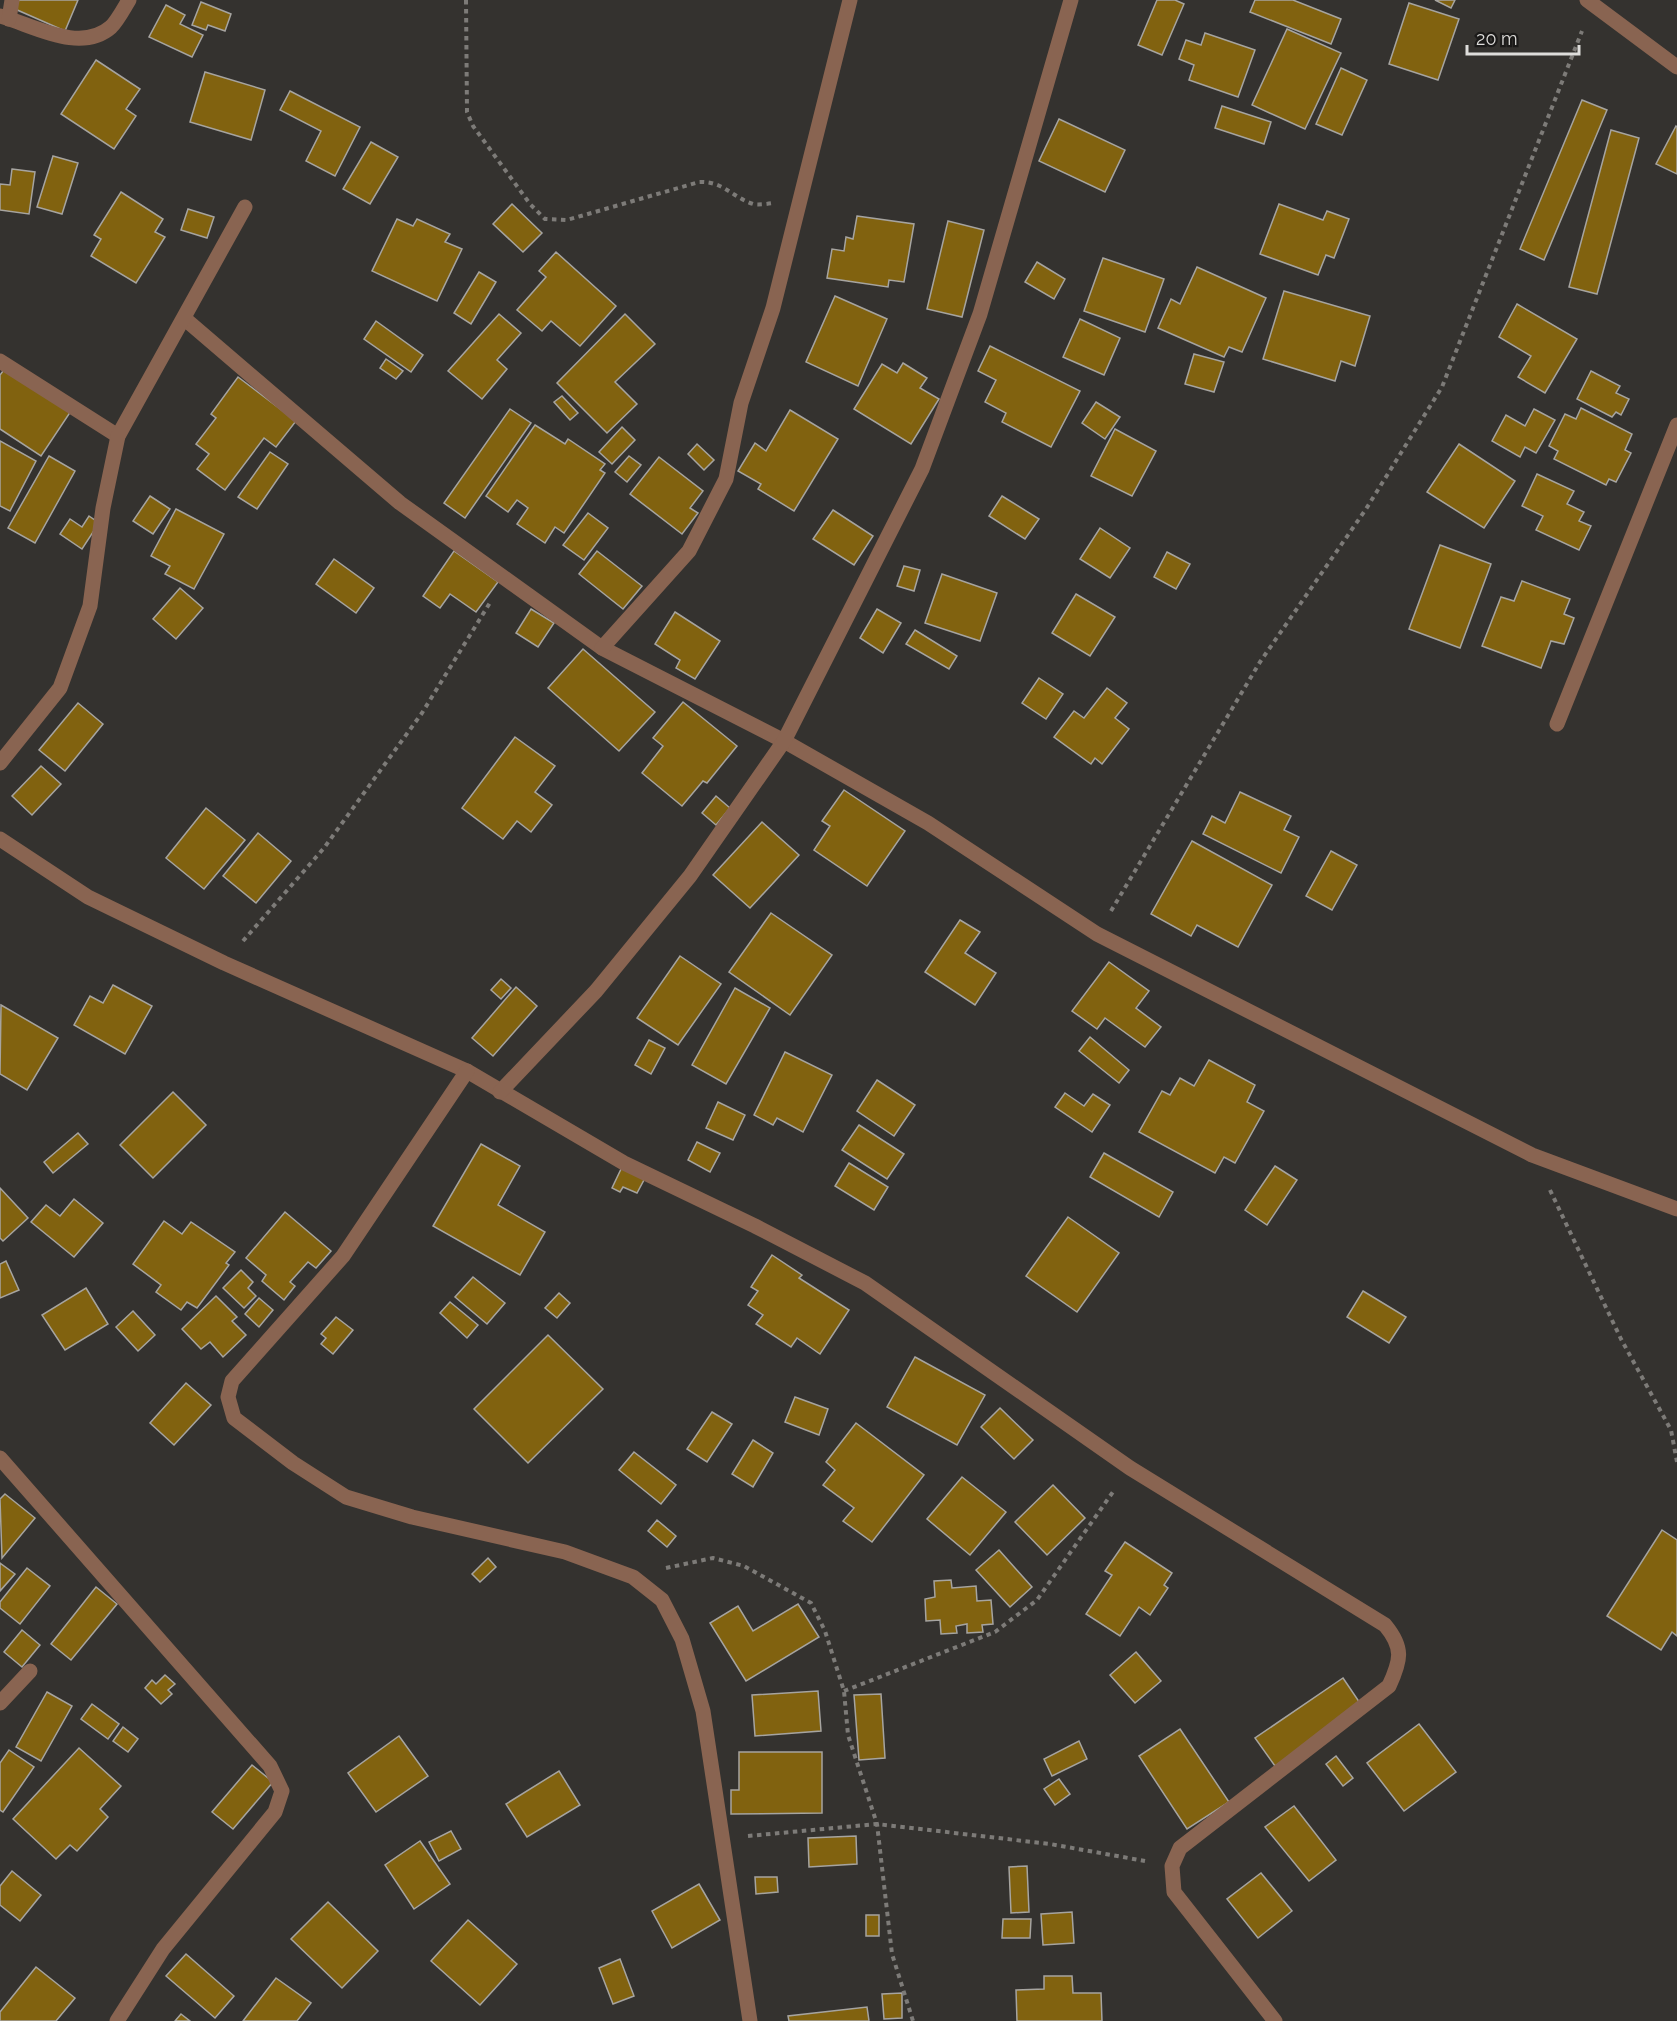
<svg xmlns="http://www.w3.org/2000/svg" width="1677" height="2021" viewBox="0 0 1677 2021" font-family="Raleway,sans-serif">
<rect width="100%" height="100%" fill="#34322f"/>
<g fill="#81620f" stroke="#a6a4a0" stroke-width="1.5">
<path d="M19 0H78L65 31 15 9Z"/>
<path d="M1157 0H1175L1184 4 1162 55 1138 45Z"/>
<path d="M1255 0H1293L1341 19 1331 44 1250 12Z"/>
<path d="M1435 0H1455L1451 8Z"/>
<path d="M201 2 231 14 225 31 208 25 206 30 192 25Z"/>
<path d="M1409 3 1459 19 1438 80 1389 64Z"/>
<path d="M166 5 185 15 180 24 203 35 192 57 149 37Z"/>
<path d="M1287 29 1341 53 1305 129 1252 105Z"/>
<path d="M1205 33 1255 50 1238 97 1189 80 1194 65 1179 59 1186 40 1201 45Z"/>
<path d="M96 60 140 89 126 109 136 116 114 149 61 114Z"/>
<path d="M1341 68 1367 80 1342 135 1316 124Z"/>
<path d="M205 72 265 90 251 140 190 122Z"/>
<path d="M290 91 360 127 335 176 306 161 321 131 280 110Z"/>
<path d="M1582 100 1607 110 1544 260 1520 249Z"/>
<path d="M1222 106 1271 122 1264 144 1215 128Z"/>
<path d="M1059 119 1125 150 1105 192 1039 161Z"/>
<path d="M1676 126 1677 127V174L1656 164Z"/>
<path d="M1611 130 1639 138 1597 294 1569 287Z"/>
<path d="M371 142 398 157 370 204 343 189Z"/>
<path d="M53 156 78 163 62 214 37 207Z"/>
<path d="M12 169 35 172 29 214 0 210V184L10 185Z"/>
<path d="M121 192 163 219 155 232 165 237 136 283 91 256 101 239 94 235Z"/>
<path d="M512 204 542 233 523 252 493 224Z"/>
<path d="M1279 204 1323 220 1327 211 1349 219 1334 258 1326 255 1318 275 1260 254Z"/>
<path d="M188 209 214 217 207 238 181 230Z"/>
<path d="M857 216 914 224 904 282 889 280 888 287 827 278 832 249 844 251 846 237 853 239Z"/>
<path d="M397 219 413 226 417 219 450 234 445 242 462 249 437 301 372 271Z"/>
<path d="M948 221 984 230 962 317 927 309Z"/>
<path d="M556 252 616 306 580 346 551 321 542 331 517 310 546 277 539 271Z"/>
<path d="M1103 258 1164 279 1145 332 1084 311Z"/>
<path d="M1037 262 1065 279 1054 299 1025 282Z"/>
<path d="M1197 267 1266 298 1242 352 1229 347 1224 357 1158 328 1171 299 1180 304Z"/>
<path d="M479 272 496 282 471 324 454 313Z"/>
<path d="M1284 291 1370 316 1355 366 1341 361 1335 381 1263 359Z"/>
<path d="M835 296 887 319 858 386 806 362Z"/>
<path d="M1517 304 1577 339 1545 393 1518 377 1531 356 1499 337Z"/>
<path d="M499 314 521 333 497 360 507 369 482 399 448 371Z"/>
<path d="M625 314 655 344 615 382 637 404 607 433 557 383Z"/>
<path d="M1080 319 1120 338 1104 375 1063 357Z"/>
<path d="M376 321 423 355 411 372 364 339Z"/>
<path d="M990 346 1080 391 1051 447 1002 422 1006 413 985 402 996 380 978 371Z"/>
<path d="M1194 354 1224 362 1214 392 1185 384Z"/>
<path d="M386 359 403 371 396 379 380 368Z"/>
<path d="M903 363 927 378 920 388 939 399 911 444 854 409 882 364 897 373Z"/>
<path d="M6 367 71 411 41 456 0 429V375Z"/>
<path d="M1591 371 1620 386 1616 393 1629 399 1621 415 1616 412 1612 417 1577 399Z"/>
<path d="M238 377 296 421 276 447 264 438 225 490 197 469 209 454 196 444 216 418 211 414Z"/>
<path d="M562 396 578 413 570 420 554 402Z"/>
<path d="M1096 402 1120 417 1105 439 1082 423Z"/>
<path d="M1581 408 1632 434 1625 450 1631 453 1616 482 1609 479 1606 485 1554 459 1558 451 1549 446 1565 414 1576 419Z"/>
<path d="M510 409 531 423 465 518 444 503Z"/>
<path d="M1534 409 1555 420 1536 453 1525 447 1520 457 1492 441 1506 415 1525 426Z"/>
<path d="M790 410 838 439 794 511 758 489 761 484 738 471 755 443 766 451Z"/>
<path d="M535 425 565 444 568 439 605 464 600 470 605 473 564 533 555 527 545 543 517 524 528 508 517 500 508 512 486 496Z"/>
<path d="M622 427 635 440 612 464 599 452Z"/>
<path d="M1115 429 1156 451 1132 496 1091 476Z"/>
<path d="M0 441 36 461 10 511 0 506Z"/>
<path d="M697 444 714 460 704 470 688 454Z"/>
<path d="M1459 444 1515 481 1484 528 1427 492Z"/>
<path d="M270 452 288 464 257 509 238 497Z"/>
<path d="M49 456 75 471 35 543 8 528Z"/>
<path d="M629 456 641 465 627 482 615 472Z"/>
<path d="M659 457 703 491 690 508 698 513 682 534 630 494Z"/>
<path d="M1537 474 1574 491 1567 504 1584 512 1579 521 1591 526 1579 550 1536 530 1543 516 1522 506Z"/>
<path d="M150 496 170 509 153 534 133 521Z"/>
<path d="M1002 496 1039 519 1025 539 989 516Z"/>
<path d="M176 509 224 534 194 589 165 574 170 566 151 556Z"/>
<path d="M833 510 873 536 854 565 813 539Z"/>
<path d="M588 513 608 528 584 560 563 545Z"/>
<path d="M89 516 99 523 82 549 60 534 70 519 82 527Z"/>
<path d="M1100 528 1130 548 1110 578 1080 559Z"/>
<path d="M1440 545 1491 564 1460 648 1409 629Z"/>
<path d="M454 551 498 582 476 612 450 594 440 608 423 596Z"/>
<path d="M597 551 642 586 623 609 579 574Z"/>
<path d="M1167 552 1190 564 1176 589 1154 577Z"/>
<path d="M334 559 374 588 356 613 316 584Z"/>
<path d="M904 566 920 570 914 591 897 586Z"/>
<path d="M942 574 997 593 980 641 925 623Z"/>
<path d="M1522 581 1570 599 1564 614 1574 618 1564 644 1551 641 1541 668 1482 646 1501 597 1514 601Z"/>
<path d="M180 588 203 608 176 639 153 619Z"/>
<path d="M1076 594 1115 617 1090 656 1052 633Z"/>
<path d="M531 609 554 623 538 647 516 633Z"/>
<path d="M877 609 901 623 883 653 860 638Z"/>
<path d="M675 612 720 641 695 679 676 668 680 660 655 644Z"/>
<path d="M915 630 957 656 949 669 906 644Z"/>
<path d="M583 649 655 712 619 751 548 688Z"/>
<path d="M1039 678 1063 694 1046 719 1022 703Z"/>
<path d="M1107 688 1127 703 1115 718 1129 729 1102 764 1095 758 1091 764 1054 737 1074 711 1084 718Z"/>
<path d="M683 702 737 746 707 783 703 781 682 806 642 773 663 746 653 738Z"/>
<path d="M78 703 103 724 65 771 39 750Z"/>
<path d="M515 737 555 766 535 792 552 805 531 832 517 821 503 839 462 808Z"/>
<path d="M41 766 61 784 32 815 12 796Z"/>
<path d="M844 790 905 831 867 886 814 850 830 826 822 821Z"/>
<path d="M1240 792 1291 816 1284 830 1299 837 1281 873 1203 834 1212 816 1225 823Z"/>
<path d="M716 796 730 808 716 825 702 813Z"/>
<path d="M206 808 245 840 204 889 166 858Z"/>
<path d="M762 822 799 855 750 908 713 875Z"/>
<path d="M258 833 291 861 256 903 223 876Z"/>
<path d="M1192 841 1272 885 1238 947 1197 925 1191 936 1151 914Z"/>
<path d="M1331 851 1357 865 1332 910 1306 896Z"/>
<path d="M771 913 832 955 790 1015 729 972Z"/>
<path d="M960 920 980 932 965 953 996 973 975 1005 925 972Z"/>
<path d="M680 956 721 984 678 1045 637 1018Z"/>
<path d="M1109 962 1149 991 1136 1008 1161 1027 1145 1047 1105 1018 1097 1029 1072 1011Z"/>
<path d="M501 979 511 988 501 999 491 990Z"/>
<path d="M113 985 152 1006 125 1054 74 1025 90 996 103 1003Z"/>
<path d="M516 987 537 1006 493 1056 472 1038Z"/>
<path d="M735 988 770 1008 726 1084 692 1065Z"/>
<path d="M1 1005 58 1038 27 1090 0 1074Z"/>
<path d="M1090 1037 1129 1070 1119 1083 1079 1051Z"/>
<path d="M649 1040 665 1048 651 1074 635 1065Z"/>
<path d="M785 1052 832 1075 803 1132 777 1118 773 1125 754 1115Z"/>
<path d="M1209 1060 1255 1085 1247 1102 1264 1111 1235 1163 1224 1157 1215 1173 1139 1132 1162 1091 1170 1095 1180 1078 1194 1086Z"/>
<path d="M877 1080 915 1105 894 1136 857 1111Z"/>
<path d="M173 1092 206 1125 153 1178 120 1145Z"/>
<path d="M1065 1093 1084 1106 1093 1094 1110 1105 1092 1132 1055 1107Z"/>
<path d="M718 1102 745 1115 733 1140 706 1128Z"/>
<path d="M859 1125 904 1154 887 1179 842 1150Z"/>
<path d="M78 1133 88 1144 53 1173 44 1162Z"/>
<path d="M697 1142 720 1153 710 1172 688 1160Z"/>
<path d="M481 1144 520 1166 498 1205 545 1232 520 1275 433 1226Z"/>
<path d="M1104 1153 1173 1192 1159 1217 1090 1177Z"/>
<path d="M849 1163 888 1187 874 1210 835 1186Z"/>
<path d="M1275 1166 1297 1180 1267 1225 1245 1210Z"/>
<path d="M622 1167 645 1178 637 1193 623 1187 620 1192 612 1188Z"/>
<path d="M0 1188 28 1218 3 1241 0 1238Z"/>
<path d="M74 1199 103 1223 74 1257 31 1222 46 1205 60 1216Z"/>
<path d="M285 1212 331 1251 316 1268 308 1262 290 1282 295 1286 284 1300 262 1281 266 1275 246 1258Z"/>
<path d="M1068 1217 1119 1253 1077 1312 1026 1276Z"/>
<path d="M164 1221 182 1234 191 1222 235 1252 226 1263 229 1265 197 1308 187 1302 181 1310 156 1292 161 1285 133 1264Z"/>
<path d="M772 1255 802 1275 799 1278 849 1310 820 1354 797 1338 791 1347 756 1324 763 1315 748 1305 758 1291 751 1287Z"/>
<path d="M6 1261 19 1290 0 1298V1264Z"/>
<path d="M241 1270 253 1282 248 1288 256 1296 244 1308 223 1288Z"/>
<path d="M473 1277 505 1303 487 1324 455 1297Z"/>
<path d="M86 1288 108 1324 65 1350 42 1315Z"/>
<path d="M1363 1291 1406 1317 1389 1343 1347 1317Z"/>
<path d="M559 1293 570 1303 557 1318 545 1308Z"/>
<path d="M216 1296 237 1317 232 1321 246 1335 223 1357 210 1342 201 1349 182 1329Z"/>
<path d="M259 1298 273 1310 259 1327 245 1314Z"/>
<path d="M450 1302 478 1325 467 1338 440 1313Z"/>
<path d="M133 1311 155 1335 138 1351 116 1327Z"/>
<path d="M336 1317 353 1330 333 1354 321 1344 326 1338 321 1334Z"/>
<path d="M548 1335 603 1389 528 1463 474 1409Z"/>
<path d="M915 1357 985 1395 957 1445 887 1407Z"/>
<path d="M186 1383 211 1405 174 1445 150 1423Z"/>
<path d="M795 1397 828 1409 819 1435 785 1422Z"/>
<path d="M1000 1408 1033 1440 1014 1459 981 1427Z"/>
<path d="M712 1412 732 1424 707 1462 687 1449Z"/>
<path d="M856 1423 924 1475 872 1542 843 1521 854 1508 823 1485 835 1470 826 1462Z"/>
<path d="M753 1440 773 1453 753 1487 732 1474Z"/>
<path d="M634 1452 676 1485 661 1504 619 1470Z"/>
<path d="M962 1477 1006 1512 970 1555 927 1519Z"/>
<path d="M1053 1485 1085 1518 1047 1555 1015 1522Z"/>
<path d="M5 1494 35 1518 2 1558 0 1499Z"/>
<path d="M657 1520 676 1536 667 1547 648 1531Z"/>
<path d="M1662 1530 1677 1540V1636L1672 1632 1661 1650 1607 1616Z"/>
<path d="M1125 1542 1172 1573 1164 1585 1168 1588 1150 1615 1139 1607 1120 1636 1086 1614 1112 1575 1105 1571Z"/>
<path d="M999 1550 1032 1587 1010 1607 976 1570Z"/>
<path d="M488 1558 496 1567 480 1582 472 1574Z"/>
<path d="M0 1563 15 1574 0 1591Z"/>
<path d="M27 1568 50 1586 20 1624 0 1608V1602Z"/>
<path d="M951 1580 952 1588 976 1586 977 1601 991 1600 993 1624 982 1625 983 1632 967 1633V1624L956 1626 957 1633 941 1634 940 1620 926 1621 925 1599 935 1597 934 1581Z"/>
<path d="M96 1587 117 1604 71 1660 51 1644Z"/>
<path d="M798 1604 819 1637 746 1681 710 1623 738 1606 753 1631Z"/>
<path d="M22 1630 40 1645 22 1667 4 1652Z"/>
<path d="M1136 1652 1161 1681 1135 1703 1110 1675Z"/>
<path d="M165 1675 175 1684 168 1690 172 1694 161 1704 145 1688 152 1680 156 1684Z"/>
<path d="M1343 1678 1362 1706 1275 1766 1255 1738Z"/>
<path d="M818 1691 821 1731 755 1736 752 1695Z"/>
<path d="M47 1692 72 1706 41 1761 16 1747Z"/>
<path d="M881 1694 885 1758 859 1760 854 1695Z"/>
<path d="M92 1704 119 1724 108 1739 81 1719Z"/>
<path d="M1419 1724 1456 1772 1404 1811 1367 1763Z"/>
<path d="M123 1727 138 1739 128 1752 113 1741Z"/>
<path d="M1180 1729 1229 1802 1187 1829 1139 1756Z"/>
<path d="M399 1736 428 1776 376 1812 348 1773Z"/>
<path d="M1079 1741 1087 1759 1052 1776 1044 1759Z"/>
<path d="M79 1748 121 1786 100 1809 108 1817 77 1851 70 1845 56 1859 13 1819Z"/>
<path d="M9 1750 34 1767 3 1812 0 1810V1763Z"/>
<path d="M739 1752H822V1813L731 1814V1790H739Z"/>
<path d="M1336 1756 1353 1778 1343 1786 1326 1764Z"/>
<path d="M252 1765 273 1782 233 1829 212 1812Z"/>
<path d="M559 1771 580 1805 527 1837 506 1804Z"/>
<path d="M1059 1779 1070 1794 1055 1805 1044 1789Z"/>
<path d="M1294 1806 1336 1860 1309 1881 1265 1827Z"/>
<path d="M451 1831 461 1849 439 1861 429 1842Z"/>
<path d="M856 1836 857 1864 809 1867 808 1838Z"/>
<path d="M420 1841 450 1884 414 1909 385 1865Z"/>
<path d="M1027 1866 1029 1912 1011 1913 1009 1867Z"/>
<path d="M12 1871 41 1895 20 1921 0 1905V1886Z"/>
<path d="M1261 1873 1292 1911 1258 1938 1227 1899Z"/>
<path d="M755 1877H777L778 1892 756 1894Z"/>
<path d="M699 1884 720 1920 672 1948 652 1911Z"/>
<path d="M328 1902 378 1951 342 1988 291 1939Z"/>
<path d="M1072 1912 1074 1943 1043 1945 1041 1914Z"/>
<rect x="866" y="1915" width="13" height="21"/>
<path d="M1003 1919H1031L1030 1938H1002Z"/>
<path d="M468 1920 517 1964 480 2005 431 1961Z"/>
<path d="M186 1954 234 1996 215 2018 166 1976Z"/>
<path d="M620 1959 634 1996 613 2004 599 1968Z"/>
<path d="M36 1967 75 1998 56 2021H0V2012Z"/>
<path d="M1044 1976H1072L1073 1993H1101L1102 2021H1017L1016 1990 1044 1989Z"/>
<path d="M276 1978 311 2003 297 2021H243Z"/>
<path d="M902 1993V2018L884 2019 882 1994Z"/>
<path d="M867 2007 869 2021H789L788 2016Z"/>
<path d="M181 2014 190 2021H175Z"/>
</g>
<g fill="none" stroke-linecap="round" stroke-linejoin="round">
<g stroke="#7d7b78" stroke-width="4" stroke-dasharray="4.5 4.5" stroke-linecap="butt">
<path d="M466 0 467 112 473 126 530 204 545 219 567 220 699 182C723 181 732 197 753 204 758 205 767 204 773 203"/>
<path d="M1111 911 1260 662 1366 509 1442 387 1582 31"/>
<path d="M243 941 324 848 422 713 491 601"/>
<path d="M1550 1190 1621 1339 1671 1430 1677 1462"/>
<path d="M666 1568 713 1558 744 1566 811 1603 825 1631 844 1691 848 1735 877 1824 892 1954 913 2021"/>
<path d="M844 1691 995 1632 1037 1600 1115 1489"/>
<path d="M748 1836 877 1824 1050 1844 1145 1861"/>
</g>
<g stroke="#896451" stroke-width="15">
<path d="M1587 0 1677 67"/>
<path d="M0 16C33 25 80 54 111 27 118 20 124 8 129 0"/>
<path d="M9 19 12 0"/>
<path d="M185 319 400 503 602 648 784 741 928 823 1097 934 1532 1155 1677 1209"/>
<path d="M0 361 118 436"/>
<path d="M602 648 689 551 726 479 741 403 773 308 850 0"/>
<path d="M1557 724 1677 425"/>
<path d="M0 763 60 688 90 606 103 508 118 436 245 207"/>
<path d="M0 839 88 897 224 963 467 1071 624 1163 755 1226 865 1283 1130 1468 1385 1625C1404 1648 1401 1660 1389 1686L1180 1848 1172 1866 1174 1892 1275 2021"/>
<path d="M467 1071 343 1256 232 1381 228 1397 234 1418 293 1463 346 1497 412 1517 565 1552 633 1577 662 1600 682 1639 703 1711 750 2021"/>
<path d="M500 1092 596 991 690 876 784 741 922 469 980 314 1071 0"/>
<path d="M0 1458 270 1766 282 1791 275 1812 163 1949 117 2021"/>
<path d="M0 1703 30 1671"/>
</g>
</g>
<path d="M1467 45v9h112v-9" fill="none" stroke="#dedddb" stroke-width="3"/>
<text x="1476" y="45" font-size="18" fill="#dedddb" stroke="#1b1a19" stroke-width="4.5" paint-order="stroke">20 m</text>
</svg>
